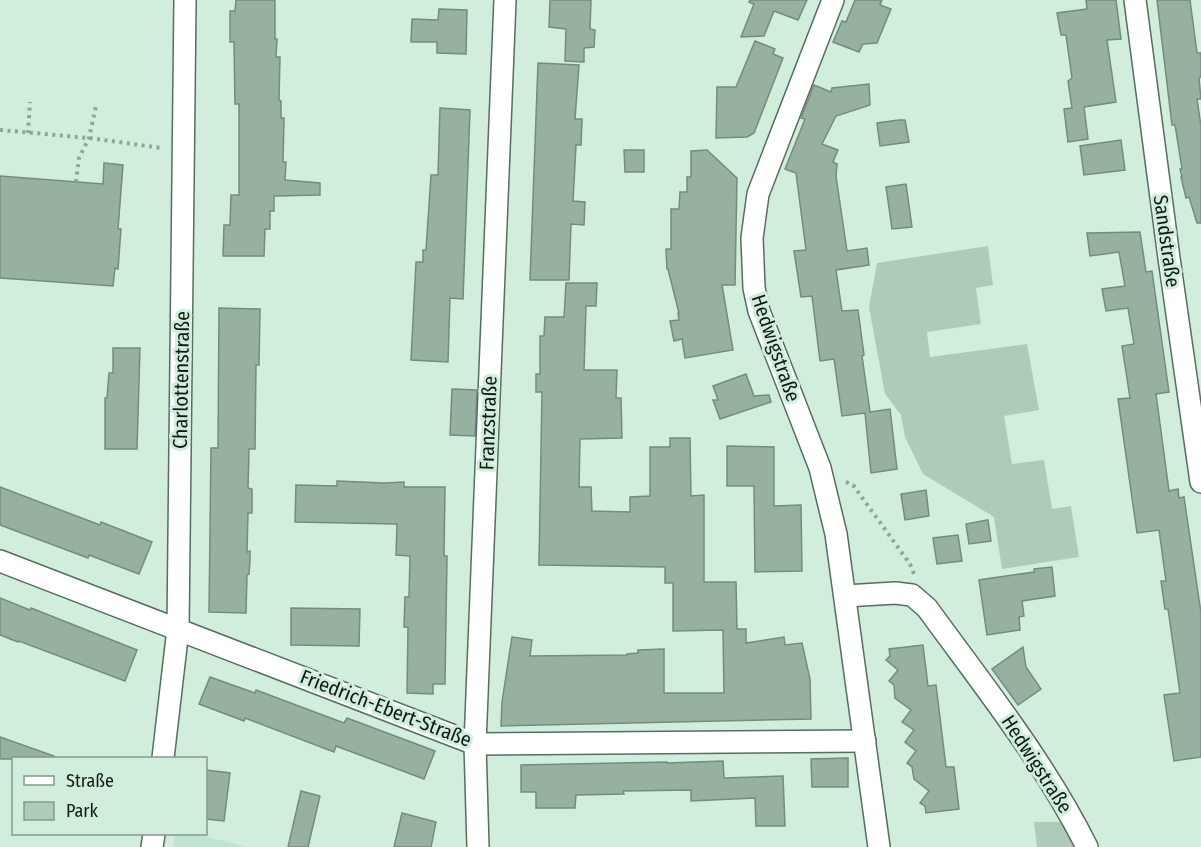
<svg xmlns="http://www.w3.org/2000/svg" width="1201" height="847" viewBox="0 0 1201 847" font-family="'Fira Sans Condensed',sans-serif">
<rect width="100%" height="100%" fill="#d1eddc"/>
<path fill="#c1e4cf" d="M174 834H195L247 847H173Z"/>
<g fill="#aecbb9">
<path d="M988 246 993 285 976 288 981 324 927 332 930 357 1027 344 1039 410 1004 416 1012 464 1044 460 1052 509 1071 506 1079 557 1002 569 994 517 923 474 905 437 901 415 885 394 869 307 877 263Z"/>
<path d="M1034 822H1063L1075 847H1037Z"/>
</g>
<g fill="#97b1a1" stroke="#738c7d" stroke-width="1.5">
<path d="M236 0H275V39H277L276 57H280L279 100 281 101V118H284L283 162H286L285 180 320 183V195L274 196V211H270V229H265L264 256H223L224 225H230L231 195H239V104H235L234 42H230V11H235Z"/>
<path d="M550 0H591L590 29 595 30 594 47 584 48V62L565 61 566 29 549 27Z"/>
<path d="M750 0H807L798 20 774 11 764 36 741 37 754 4 749 2Z"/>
<path d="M855 0H882L880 5 891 9 877 43 863 44 859 52 833 42 842 21 846 22Z"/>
<path d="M1086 0H1116L1121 39 1107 40 1116 102 1084 107 1088 139 1068 142 1064 109 1072 108 1068 81 1072 78 1066 35H1061L1057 13 1087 9Z"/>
<path d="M1157 0H1190L1197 53H1201V77L1199 78 1201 99H1197L1201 126V223H1197L1189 197 1186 198 1181 177H1182L1180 169H1182L1175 125H1172Z"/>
<path d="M439 9 467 10 466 54 437 53V42H411L412 19 438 20Z"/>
<path d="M755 41 775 49 773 54 783 58 754 133 747 137 716 138 717 87H736Z"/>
<path d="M538 63 579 65 575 119H582L581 145H576L573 201 585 202 584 225 571 224 569 280H530Z"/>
<path d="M869 84 870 105 836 116 822 144 838 150 833 162 837 164 836 176 847 251 867 248 869 265 836 270 842 311 858 310 864 355 862 356 870 412 890 409 897 469 871 473 865 413 842 416 834 359 820 361 812 296 801 297 794 251 806 250 796 173 785 169 805 119 801 118 814 85 831 92 832 88Z"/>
<path d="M440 108 470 110 463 299 450 298 448 362 411 360 416 262H423V250H426L431 175H438Z"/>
<path d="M899 120H905L909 142 880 146 877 123Z"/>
<path d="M1121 140 1125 170 1084 175 1080 146Z"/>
<path d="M624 150H644V172H625Z"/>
<path d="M707 150 737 178 735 285H722L733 350 685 358 682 339 674 341 670 321 679 320 678 313H679L668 269H667L666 249H671V209H679L680 192H687V177H691V151Z"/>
<path d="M104 163 123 165 118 229H121L118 269 115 268 113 286 0 278V176L103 184Z"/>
<path d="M906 184 912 227 892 229 886 187Z"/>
<path d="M1140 232 1146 272 1152 271 1169 392 1156 394 1169 491 1178 489 1179 498 1184 497 1201 613V757L1174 761 1164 695 1180 693 1168 609H1165L1161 581H1166L1159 530 1137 533 1118 399 1130 398 1122 346 1134 344 1128 308 1106 311 1102 289 1125 286 1119 252 1090 256 1087 233Z"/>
<path d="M566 283H597L596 306H586L584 370H617L616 398H621L622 438 580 439 579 487H591L592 511 630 512V497L650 496V447H670V438H690L691 496 704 495V582H736L737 629H746V643L784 637 785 645 802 643 810 679 811 719 501 726 502 702 512 637 532 640 530 656 627 655V654L638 653V650L664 649V693H724L723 630 673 631V583H665V567L539 565 542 392H536V374H540V336H544L545 317H564Z"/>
<path d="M219 308 260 309 259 365H256L255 449H249L248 488 252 489V513H248L247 552 250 551V561L249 574 247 575 246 613 209 612 211 448H218Z"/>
<path d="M113 348H140L137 449H105V398H107L109 373H113Z"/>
<path d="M746 374 754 396 769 395 771 402 720 419 713 400H718L713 386Z"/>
<path d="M452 389 477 390 475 436 450 435Z"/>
<path d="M727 446 774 447V506L801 505 802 571 755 572 754 486H727Z"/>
<path d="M337 481 384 483 404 482V487H445L444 556H447L445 684H433V694L407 693 408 627H404L405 597H409L410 556 396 555 397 524 295 522 296 485 337 486Z"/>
<path d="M0 487 100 525 101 522 152 542 139 574 89 555 88 558 0 525Z"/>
<path d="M926 490 929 516 905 520 901 494Z"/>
<path d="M988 520 991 541 969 544 966 524Z"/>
<path d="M958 535 962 561 937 564 933 538Z"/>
<path d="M1052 567 1055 596 1022 601 1024 616 1019 617 1020 630 987 635 979 580 1034 572V569Z"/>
<path d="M0 598 30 610 31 608 137 650 125 681 19 641 18 642 0 635Z"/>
<path d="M291 608 360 609 359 646 291 645Z"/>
<path d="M923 645 928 686 936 685 946 767H954L959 809 926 813 925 806 920 803 929 791 914 779 912 767 907 763 916 751 905 742 914 730 902 722 911 710 895 698 894 685 889 681 898 670 886 660 890 656 889 649Z"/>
<path d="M1023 647 1026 667 1041 689 1018 705 992 669Z"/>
<path d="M210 677 255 693 256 690 344 723 347 718 435 751 424 779 336 746 334 752 245 718 244 721 199 704Z"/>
<path d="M0 737 54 756V759H0Z"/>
<path d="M848 758V787H812L811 759Z"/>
<path d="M723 761 724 778 783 776 785 826H756L755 798 691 801V790L623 791 624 794 576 795 575 808H536V792H521V765L667 762V763Z"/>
<path d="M206 770 230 773 224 821 206 819Z"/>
<path d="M301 791 320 796 308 847H288Z"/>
<path d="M402 813 436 822 431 847H394Z"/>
</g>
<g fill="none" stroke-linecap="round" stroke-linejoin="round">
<g stroke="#566e5f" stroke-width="24">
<g id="minor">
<path d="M833 0 758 194 752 238 754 288 759 311 820 468 836 534 879 847"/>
<path d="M1135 0 1169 258 1201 482"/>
<path d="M0 561 475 744 865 741"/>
<path d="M845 596 895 593 912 595 927 608C983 685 1044 761 1087 847"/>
<path d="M163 758 178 629 185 0"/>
<path d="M152 847 154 834"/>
<path d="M478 847 475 744 505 0"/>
</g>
</g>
<g stroke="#8fa598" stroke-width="4" stroke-dasharray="3 4.5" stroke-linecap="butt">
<path d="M0 130 89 138 162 148"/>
<path d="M28 133 30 102"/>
<path d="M76 182 79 158 89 138 96 106"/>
<path d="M846 482 853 485 910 564 914 574"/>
</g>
<use href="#minor" stroke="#fff" stroke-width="21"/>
</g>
<g text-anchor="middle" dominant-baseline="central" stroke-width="6" stroke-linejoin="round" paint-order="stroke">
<g font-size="20" fill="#101a15" stroke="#d1eddc">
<text transform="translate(1167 241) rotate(82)">Sandstraße</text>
<text transform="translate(776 348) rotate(71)">Hedwigstraße</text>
<text transform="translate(181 380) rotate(-89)">Charlottenstraße</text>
<text transform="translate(488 423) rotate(-88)">Franzstraße</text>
<text transform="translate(386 708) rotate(21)">Friedrich-Ebert-Straße</text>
<text transform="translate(1037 764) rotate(57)">Hedwigstraße</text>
</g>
</g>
<rect x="12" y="757" width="195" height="78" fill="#d1eddc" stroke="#84998c" stroke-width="1.5"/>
<rect x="24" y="776" width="30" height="9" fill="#ffffff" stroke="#84998c" stroke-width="1.5"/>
<text x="66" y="787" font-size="18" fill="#101a15">Straße</text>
<rect x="24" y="802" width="30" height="18" fill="#aecbb9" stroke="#84998c" stroke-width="1.5"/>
<text x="66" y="817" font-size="18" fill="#101a15">Park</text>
</svg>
